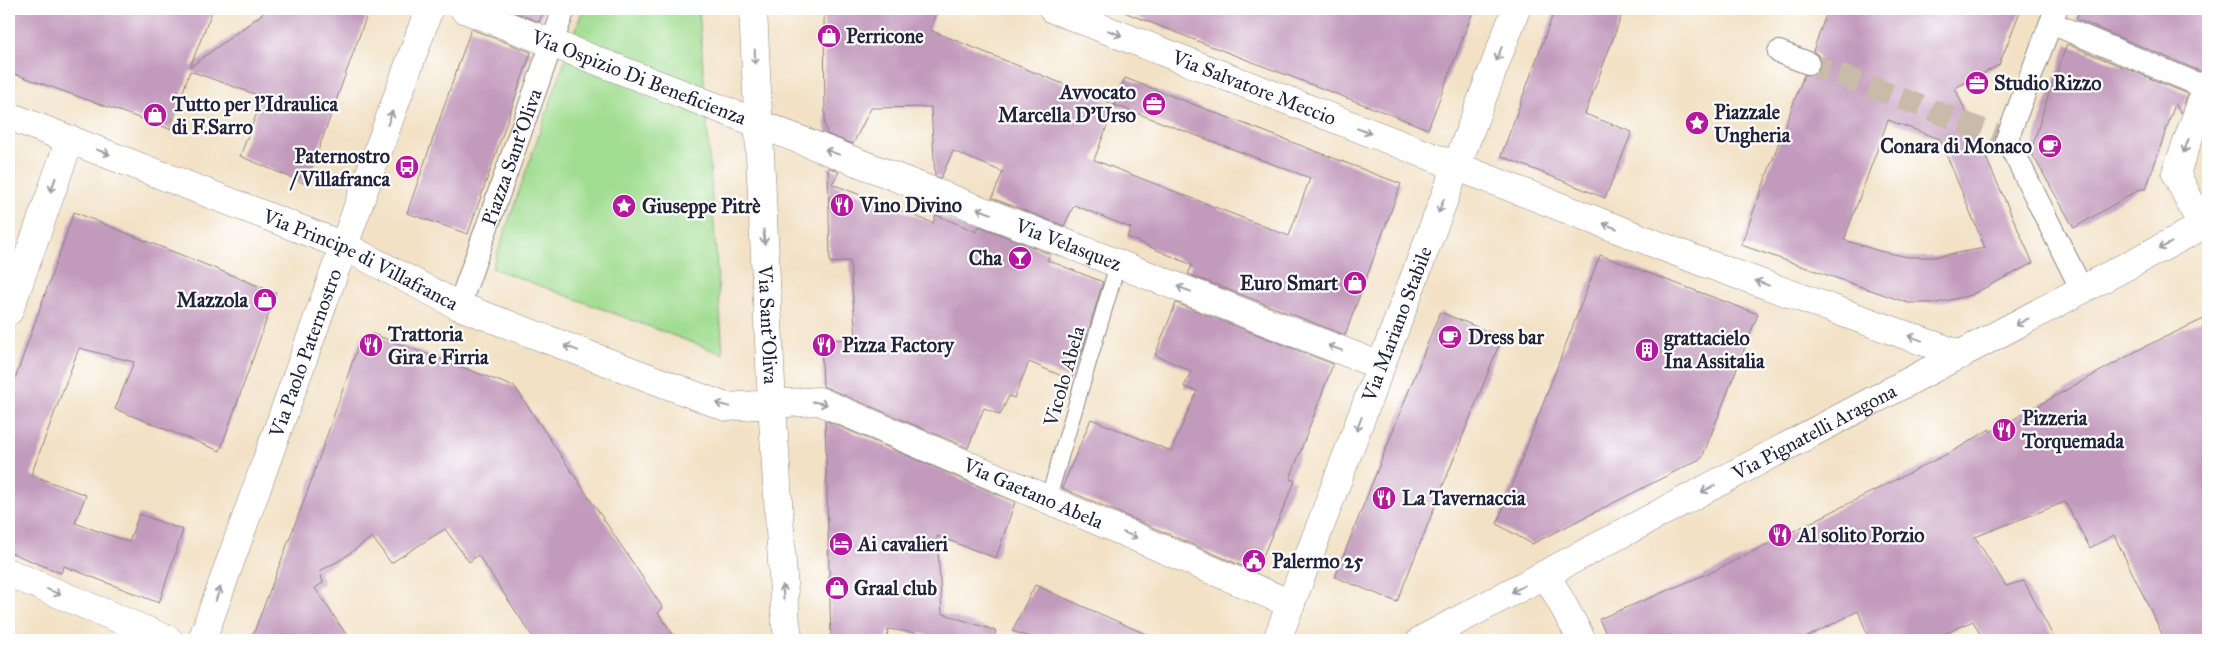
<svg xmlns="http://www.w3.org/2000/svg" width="2217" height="649" viewBox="0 0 2217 649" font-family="'IM FELL Great Primer',serif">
<rect width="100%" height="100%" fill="#fff"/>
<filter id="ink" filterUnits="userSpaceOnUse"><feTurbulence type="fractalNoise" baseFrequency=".02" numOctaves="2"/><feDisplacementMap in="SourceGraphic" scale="10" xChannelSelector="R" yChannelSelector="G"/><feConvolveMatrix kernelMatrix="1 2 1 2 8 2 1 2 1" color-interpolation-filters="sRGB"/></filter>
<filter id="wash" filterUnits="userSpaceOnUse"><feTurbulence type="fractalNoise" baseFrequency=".0096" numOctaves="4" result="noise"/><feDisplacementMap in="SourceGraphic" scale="20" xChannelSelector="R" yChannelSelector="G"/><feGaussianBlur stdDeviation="1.12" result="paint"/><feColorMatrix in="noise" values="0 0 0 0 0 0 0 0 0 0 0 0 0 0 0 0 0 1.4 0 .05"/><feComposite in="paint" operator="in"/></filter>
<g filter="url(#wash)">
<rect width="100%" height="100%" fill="#f2e1c5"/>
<path fill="#a1dd91" stroke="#628066" d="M583 9H699L723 354 492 268Z"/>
<g id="blocks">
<g fill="#c29abc" fill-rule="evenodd">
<path d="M9 9H213L190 67 269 9H369L306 184 240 156 263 97 190 71 170 129 9 72Z"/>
<path d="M506 9H544L539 22Z"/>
<path d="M824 9H937L930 30 1115 105 1125 78 1401 184 1345 335 1188 274 1192 265 1127 237 1131 228 1074 205 1064 226 992 198 1003 172 953 151 941 178 935 176 931 107 871 108 853 144 827 134 825 126ZM1115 105 1310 178 1289 236 1094 160Z"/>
<path d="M1120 9H1474L1428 129 1200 42 1119 10Z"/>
<path d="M1555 9H1624L1585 114 1632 132 1605 198 1501 156Z"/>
<path d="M1828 9H2021L1999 65 1955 88 2033 263 1971 295 1937 303H1908L1741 245 1804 75 1816 73 1820 67 1818 55 1813 51ZM1888 120 1940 139 1985 248 1934 257H1908L1879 251 1844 240Z"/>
<path d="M2080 9H2208V69L2200 71 2076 19Z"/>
<path d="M471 29 531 52 468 234 407 213Z"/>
<path d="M2067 44 2188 94 2181 113 2175 104 2146 189H2140L2074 228 2031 152 2045 105Z"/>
<path d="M828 167 839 172 832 184 933 223 936 215 977 232 979 226 1050 254 1047 260 1103 282 1082 351 1071 380 1029 362 1014 398 1009 396 1000 415 984 408 968 448 823 386 821 340 856 339 850 261 830 263Z"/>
<path d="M74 212 276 293 220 451 115 409 134 362 79 348 31 475 86 495 75 523 129 542 139 514 183 530 159 603 64 566 61 573 9 552V396Z"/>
<path d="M1600 255 1758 314 1702 458 1532 544 1497 524Z"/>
<path d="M1176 303 1333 364 1290 479 1295 481 1256 572 1062 488 1091 419 1171 451 1197 391 1184 387 1191 371 1155 355Z"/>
<path d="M1440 312 1502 337 1397 602 1335 577Z"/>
<path d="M2208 317V640H2165L2114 535 2090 548 2065 502 1975 537 2006 586 2024 581 2055 640H1983L1973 621 1931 640H1870L1858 611 1801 640H1609L1599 619 1714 571 1955 450 1990 429V432L2146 346Z"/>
<path d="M373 334 515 387 663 608 658 613 677 640H535L478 555 469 562 445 529 391 563 372 537 342 559 320 571 323 583 315 588 350 640H251L308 490 361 337Z"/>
<path d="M825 420 1015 502 996 558 937 536 942 613 996 631 993 640H962L888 629 887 640H831Z"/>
<path d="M1035 585 1159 640H1037L1012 631Z"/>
</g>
</g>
</g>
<g filter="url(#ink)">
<use href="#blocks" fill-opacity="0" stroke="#8a8280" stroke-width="1"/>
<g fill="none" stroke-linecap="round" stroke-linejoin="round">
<path stroke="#c8bba9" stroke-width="22" stroke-dasharray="22 11" stroke-linecap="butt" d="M1808 63 2007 139"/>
<g stroke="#8a8280" stroke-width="17">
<path id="service" d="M1048 499 1118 263"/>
</g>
<g stroke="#8a8280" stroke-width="24">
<g id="pedestrian">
<path d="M2056 9 2007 139 2082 290"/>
<path d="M2051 23 2207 88"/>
<path d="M1779 52 1808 63"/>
<path id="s1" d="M459 306 564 9"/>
</g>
</g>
<g stroke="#8a8280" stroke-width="29">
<g id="minor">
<path id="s2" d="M464 9 1381 366"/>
<path id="s3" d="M753 9 772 404 786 625 789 640"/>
<path id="s4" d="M1053 9 1702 262 1961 355"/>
<path id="s5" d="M9 116 344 246 459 306 726 407 819 401 1291 604"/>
<path d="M2202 226 2176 173 2208 84"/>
<path d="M9 311 70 139"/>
<path d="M9 573 169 640"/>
<path d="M1546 574 1582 640"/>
<path id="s6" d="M202 640 429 9"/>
<path id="s7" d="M1277 640 1516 9"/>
</g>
</g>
<g stroke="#8a8280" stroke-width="29">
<g id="tertiary">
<path id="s8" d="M1421 640 2208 223"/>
</g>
</g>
<use href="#service" stroke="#fff" stroke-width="15"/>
<use href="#pedestrian" stroke="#fff" stroke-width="22"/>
<use href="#minor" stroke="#fff" stroke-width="28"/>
<use href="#tertiary" stroke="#fff" stroke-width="28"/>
</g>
<defs><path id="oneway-shaft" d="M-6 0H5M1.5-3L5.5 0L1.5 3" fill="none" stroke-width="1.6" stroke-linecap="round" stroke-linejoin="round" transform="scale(1.25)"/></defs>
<g stroke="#9c9ca7">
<use href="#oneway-shaft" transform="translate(1115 33) rotate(21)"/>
<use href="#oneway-shaft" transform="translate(1499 54) rotate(111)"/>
<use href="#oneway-shaft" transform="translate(755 57) rotate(88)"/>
<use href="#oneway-shaft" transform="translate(390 118) rotate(-70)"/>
<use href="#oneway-shaft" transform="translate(1364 131) rotate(21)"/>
<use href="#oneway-shaft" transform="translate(2186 146) rotate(110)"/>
<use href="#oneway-shaft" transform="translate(103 152) rotate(21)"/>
<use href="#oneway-shaft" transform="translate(832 152) rotate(-159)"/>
<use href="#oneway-shaft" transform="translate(53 185) rotate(110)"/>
<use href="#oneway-shaft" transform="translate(1441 206) rotate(111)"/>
<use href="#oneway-shaft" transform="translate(984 211) rotate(-159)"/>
<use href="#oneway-shaft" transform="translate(1610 226) rotate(-159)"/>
<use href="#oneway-shaft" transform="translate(764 237) rotate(87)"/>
<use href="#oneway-shaft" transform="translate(2165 246) rotate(152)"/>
<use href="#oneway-shaft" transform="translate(1762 283) rotate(-160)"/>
<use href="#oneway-shaft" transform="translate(1184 289) rotate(-159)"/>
<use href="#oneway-shaft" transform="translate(2022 322) rotate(152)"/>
<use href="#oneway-shaft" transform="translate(1915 338) rotate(-160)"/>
<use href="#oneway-shaft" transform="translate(571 348) rotate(-159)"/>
<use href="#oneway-shaft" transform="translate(1335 348) rotate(-159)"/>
<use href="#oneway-shaft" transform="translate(820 403) rotate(12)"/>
<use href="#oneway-shaft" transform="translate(723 405) rotate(-167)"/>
<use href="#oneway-shaft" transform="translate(1359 424) rotate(111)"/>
<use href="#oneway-shaft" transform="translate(1708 489) rotate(152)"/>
<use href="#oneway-shaft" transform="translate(1130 535) rotate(23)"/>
<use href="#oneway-shaft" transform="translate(1518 589) rotate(152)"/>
<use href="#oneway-shaft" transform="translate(54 592) rotate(23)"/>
<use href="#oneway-shaft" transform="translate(783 592) rotate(-94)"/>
<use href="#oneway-shaft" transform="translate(218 594) rotate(-70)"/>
</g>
</g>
<defs>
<g id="shop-disc" transform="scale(1.25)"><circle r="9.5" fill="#b5179e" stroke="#fff"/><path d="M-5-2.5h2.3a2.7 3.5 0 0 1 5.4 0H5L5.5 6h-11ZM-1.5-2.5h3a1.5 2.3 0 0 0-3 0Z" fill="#fff"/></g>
<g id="office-disc" transform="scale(1.25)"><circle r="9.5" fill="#b5179e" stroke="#fff"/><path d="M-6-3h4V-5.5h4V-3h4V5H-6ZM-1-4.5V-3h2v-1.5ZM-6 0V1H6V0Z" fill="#fff"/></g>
<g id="sight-disc" transform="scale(1.25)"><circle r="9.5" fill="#b5179e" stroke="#fff"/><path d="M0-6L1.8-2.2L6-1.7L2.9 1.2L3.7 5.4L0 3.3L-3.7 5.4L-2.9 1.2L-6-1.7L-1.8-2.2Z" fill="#fff"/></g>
<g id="cafe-disc" transform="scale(1.25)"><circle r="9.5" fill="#b5179e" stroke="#fff"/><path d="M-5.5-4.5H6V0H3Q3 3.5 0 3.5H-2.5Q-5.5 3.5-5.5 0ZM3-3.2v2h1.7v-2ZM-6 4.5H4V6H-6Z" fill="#fff"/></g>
<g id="bus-disc" transform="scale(1.25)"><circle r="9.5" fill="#b5179e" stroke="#fff"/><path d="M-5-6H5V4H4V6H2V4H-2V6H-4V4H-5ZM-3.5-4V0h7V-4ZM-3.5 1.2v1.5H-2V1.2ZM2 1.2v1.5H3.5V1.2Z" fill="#fff"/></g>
<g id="restaurant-disc" transform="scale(1.25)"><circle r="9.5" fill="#b5179e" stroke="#fff"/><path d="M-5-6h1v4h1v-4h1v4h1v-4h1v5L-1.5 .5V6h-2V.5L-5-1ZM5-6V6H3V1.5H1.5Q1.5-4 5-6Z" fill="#fff"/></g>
<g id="bar-disc" transform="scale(1.25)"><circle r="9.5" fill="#b5179e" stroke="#fff"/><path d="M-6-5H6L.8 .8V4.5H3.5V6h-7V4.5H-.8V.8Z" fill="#fff"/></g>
<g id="building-disc" transform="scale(1.25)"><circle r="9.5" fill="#b5179e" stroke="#fff"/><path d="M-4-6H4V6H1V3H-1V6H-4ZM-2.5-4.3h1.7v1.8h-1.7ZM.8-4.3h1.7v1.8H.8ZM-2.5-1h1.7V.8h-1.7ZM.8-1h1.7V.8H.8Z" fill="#fff"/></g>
<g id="hotel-disc" transform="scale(1.25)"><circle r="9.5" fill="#b5179e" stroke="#fff"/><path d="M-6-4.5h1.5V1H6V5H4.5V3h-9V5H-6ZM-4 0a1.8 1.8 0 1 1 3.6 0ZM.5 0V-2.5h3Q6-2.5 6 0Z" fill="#fff"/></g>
<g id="civic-disc" transform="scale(1.25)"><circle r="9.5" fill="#b5179e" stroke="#fff"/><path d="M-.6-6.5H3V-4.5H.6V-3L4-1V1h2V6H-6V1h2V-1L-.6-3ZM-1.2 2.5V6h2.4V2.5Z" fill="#fff"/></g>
</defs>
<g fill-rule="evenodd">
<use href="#shop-disc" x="829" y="36"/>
<use href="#office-disc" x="1977" y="83"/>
<use href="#office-disc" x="1154" y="104"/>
<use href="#shop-disc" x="155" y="115"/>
<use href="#sight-disc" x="1697" y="123"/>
<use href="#cafe-disc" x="2050" y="146"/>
<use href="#bus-disc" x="407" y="167"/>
<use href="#restaurant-disc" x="842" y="205"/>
<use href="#sight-disc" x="624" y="206"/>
<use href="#bar-disc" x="1020" y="258"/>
<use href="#shop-disc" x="1355" y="283"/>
<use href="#shop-disc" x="265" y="300"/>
<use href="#cafe-disc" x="1450" y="337"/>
<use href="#restaurant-disc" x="371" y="345"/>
<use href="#restaurant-disc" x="824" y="345"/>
<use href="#building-disc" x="1647" y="350"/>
<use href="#restaurant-disc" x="2004" y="430"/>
<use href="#restaurant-disc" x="1384" y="498"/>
<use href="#restaurant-disc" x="1780" y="535"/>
<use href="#hotel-disc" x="841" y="544"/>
<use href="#civic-disc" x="1254" y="561"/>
<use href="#shop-disc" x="837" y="588"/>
</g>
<g text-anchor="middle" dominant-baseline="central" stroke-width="4.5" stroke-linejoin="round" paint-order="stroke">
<g font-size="20" font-weight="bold" fill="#22223b" stroke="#fff" text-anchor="start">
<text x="846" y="36">Perricone</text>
<text x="1994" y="83">Studio Rizzo</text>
<text x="1136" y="92" text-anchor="end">Avvocato<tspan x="1136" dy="23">Marcella D'Urso</tspan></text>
<text x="172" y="104">Tutto per l'Idraulica<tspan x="172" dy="23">di F.Sarro</tspan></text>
<text x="1714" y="112">Piazzale<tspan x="1714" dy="23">Ungheria</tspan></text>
<text x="2032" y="146" text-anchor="end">Conara di Monaco</text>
<text x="390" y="156" text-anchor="end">Paternostro<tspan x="390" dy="23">/ Villafranca</tspan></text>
<text x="860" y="205">Vino Divino</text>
<text x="642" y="206">Giuseppe Pitrè</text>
<text x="1002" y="258" text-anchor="end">Cha</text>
<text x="1338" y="283" text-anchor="end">Euro Smart</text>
<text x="248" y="300" text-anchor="end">Mazzola</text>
<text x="388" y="334">Trattoria<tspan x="388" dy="23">Gira e Firria</tspan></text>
<text x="1468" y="337">Dress bar</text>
<text x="1664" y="338">grattacielo<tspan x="1664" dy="23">Ina Assitalia</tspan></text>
<text x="842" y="345">Pizza Factory</text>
<text x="2022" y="418">Pizzeria<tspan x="2022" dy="23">Torquemada</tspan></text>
<text x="1402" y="498">La Tavernaccia</text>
<text x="1798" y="535">Al solito Porzio</text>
<text x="858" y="544">Ai cavalieri</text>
<text x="1272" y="561">Palermo 25</text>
<text x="854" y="588">Graal club</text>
</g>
<g font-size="20" fill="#22223b" stroke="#fff">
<text stroke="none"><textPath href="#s2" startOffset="188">Via Ospizio Di Beneficienza</textPath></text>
<text stroke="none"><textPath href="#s4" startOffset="216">Via Salvatore Meccio</textPath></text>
<text stroke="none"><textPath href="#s1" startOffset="158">Piazza Sant'Oliva</textPath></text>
<text stroke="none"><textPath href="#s2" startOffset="649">Via Velasquez</textPath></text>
<text stroke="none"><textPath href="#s5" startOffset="380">Via Principe di Villafranca</textPath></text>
<text stroke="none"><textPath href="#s7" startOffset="338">Via Mariano Stabile</textPath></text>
<text stroke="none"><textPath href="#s3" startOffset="316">Via Sant'Oliva</textPath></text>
<text stroke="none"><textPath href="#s6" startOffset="305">Via Paolo Paternostro</textPath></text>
<text transform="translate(1064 376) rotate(-74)">Vicolo Abela</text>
<text stroke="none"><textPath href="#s8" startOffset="445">Via Pignatelli Aragona</textPath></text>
<text stroke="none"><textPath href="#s5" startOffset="1101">Via Gaetano Abela</textPath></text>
</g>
</g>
<rect width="2217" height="649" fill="none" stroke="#fff" stroke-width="30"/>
</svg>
